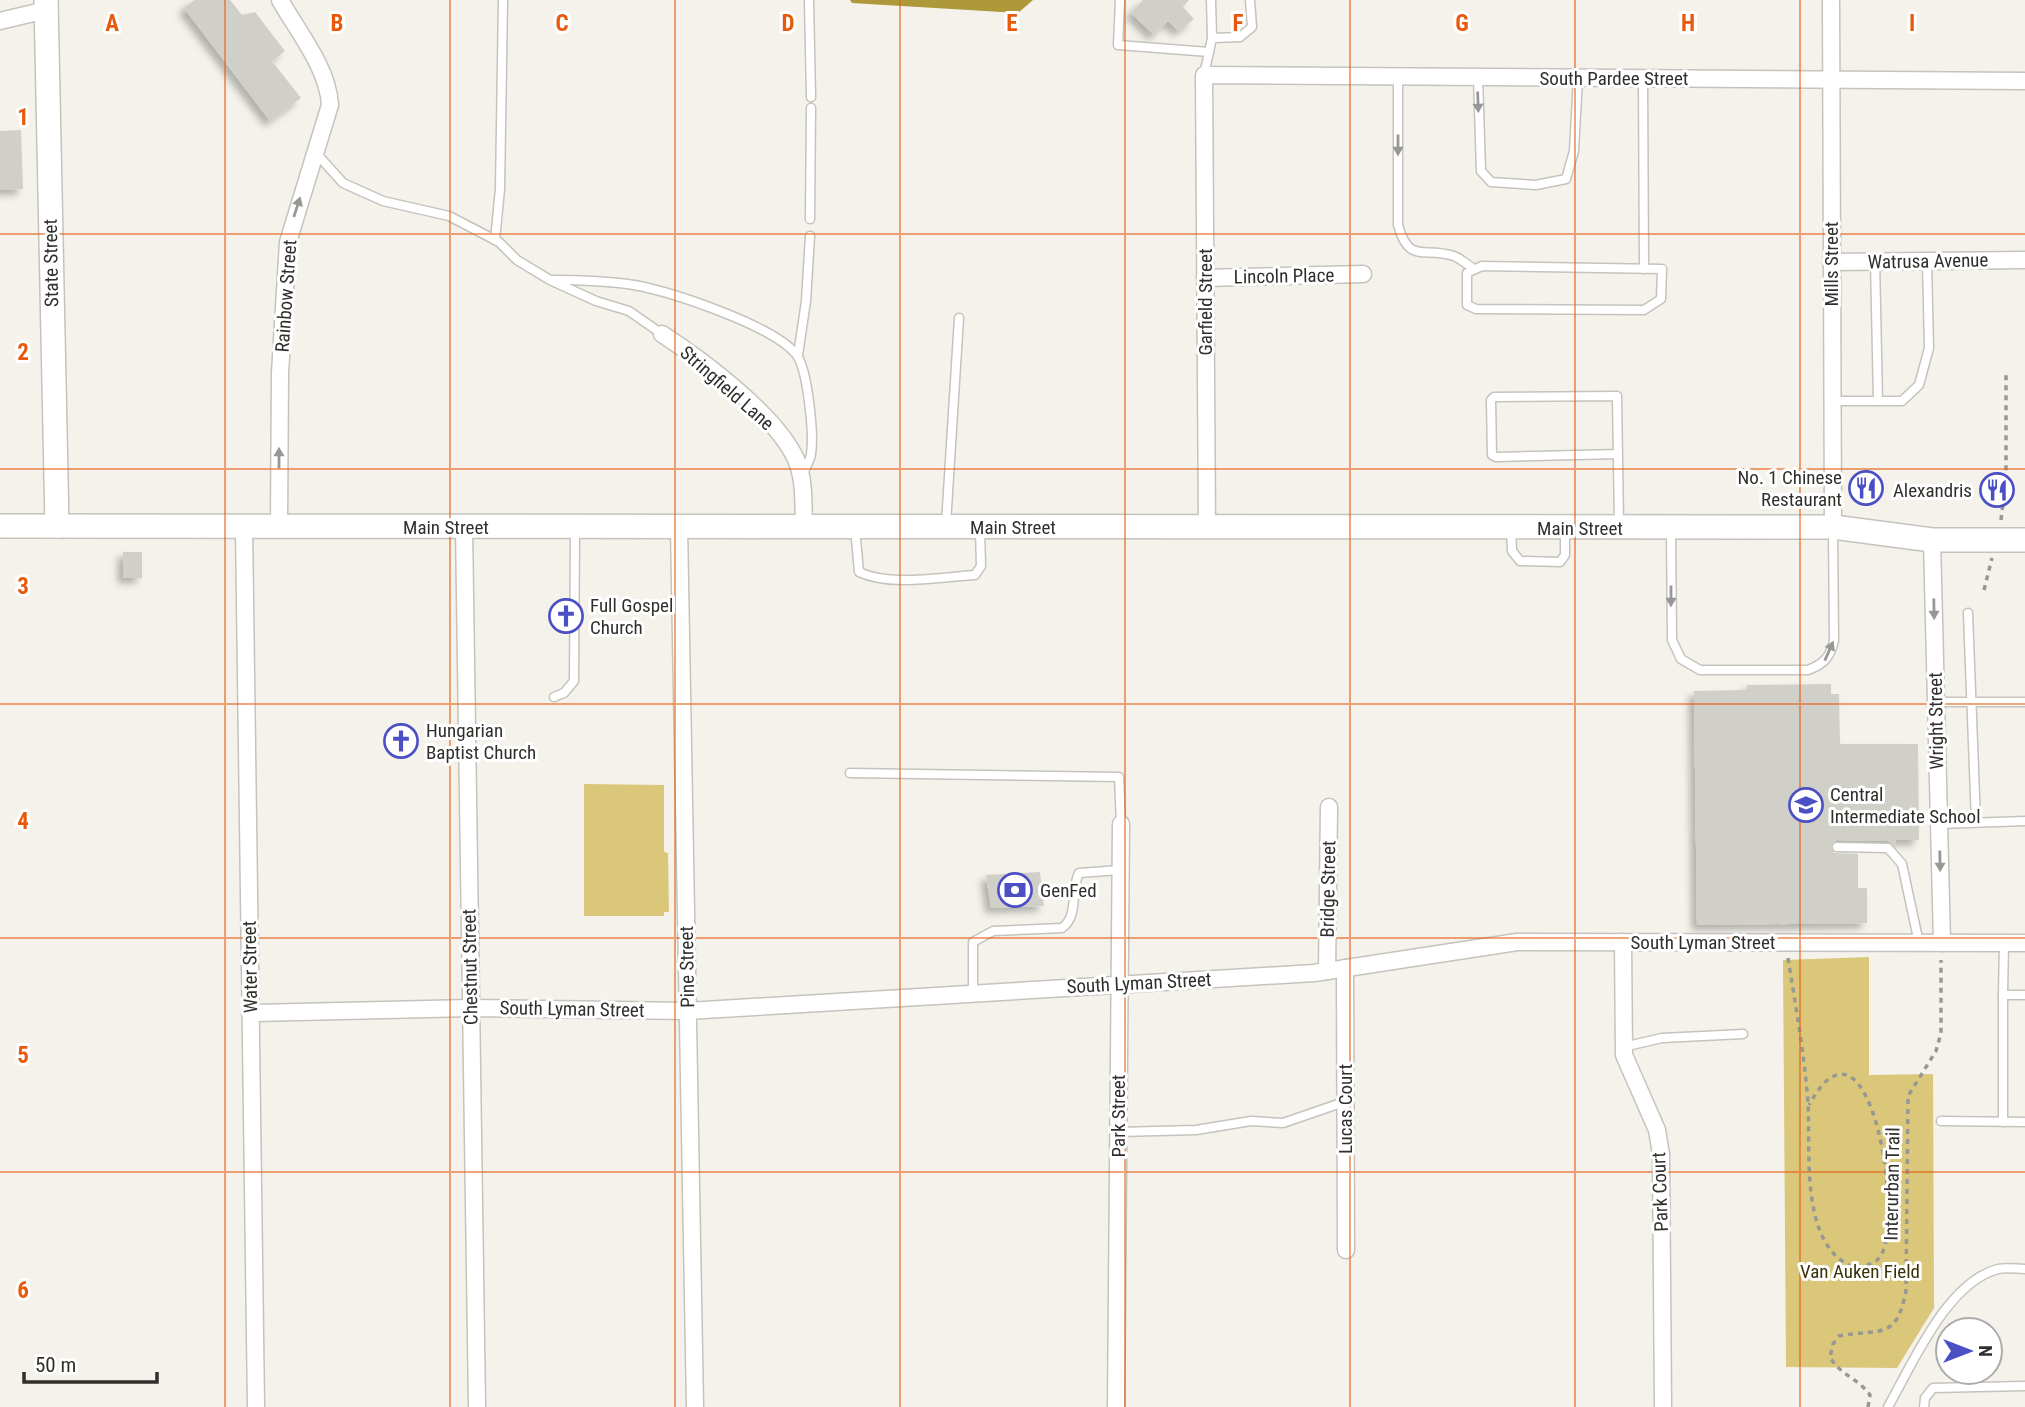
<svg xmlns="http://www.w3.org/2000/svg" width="2025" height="1407" viewBox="0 0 2025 1407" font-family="'Roboto Condensed',sans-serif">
<defs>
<filter id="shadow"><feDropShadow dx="-5.5" dy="5.5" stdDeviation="3.5" flood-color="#0004"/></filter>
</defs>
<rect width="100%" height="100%" fill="#f4f2eb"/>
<g fill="#dac77a">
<path d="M584 784 664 785V852L668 853 669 912H664V916H584Z"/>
<path d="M1869 957V1075L1933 1074 1934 1308 1897 1368 1786 1367 1783 960Z"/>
</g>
<path fill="#ad983a" d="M850 0H1033L1018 13 852 3Z"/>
<g fill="#d1d0c8" filter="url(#shadow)">
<path d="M194 0H230L242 15 255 12 285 51 272 61 301 98 270 121 184 8Z"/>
<path d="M1143 0H1189L1183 7 1194 19 1179 31 1168 21 1154 35 1131 13Z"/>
<path d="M21 130 23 189 0 190V131Z"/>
<rect x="123" y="552" width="19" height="26"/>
<path d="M1831 684V694H1839L1840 744H1918L1919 840H1896V846L1888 841 1837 840 1832 843 1834 853 1858 854V888H1867V923L1697 925 1694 691 1747 690V685Z"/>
<path d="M1040 872 1044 906 991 908 986 875Z"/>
</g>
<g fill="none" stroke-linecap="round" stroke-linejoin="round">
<g stroke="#c5c3bc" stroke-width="11">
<g id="lane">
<path d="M809 0 811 97"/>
<path d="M1120 0 1118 45 1209 52"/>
<path d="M1212 38 1240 37 1252 27 1250 0"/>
<path d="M1204 75 1212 38 1211 0"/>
<path d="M1398 77V225C1409 265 1424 246 1454 256 1460 258 1467 265 1473 268"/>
<path d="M1478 77 1481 171 1491 182 1536 185 1566 179 1574 151 1578 78"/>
<path d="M1643 79 1644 269"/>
<path d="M316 153 343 183 383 201 449 216 499 242 517 260 550 280 596 301 629 311 662 334"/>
<path d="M810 219 811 108"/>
<path d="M495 240 500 189 503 0"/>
<path d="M1875 261 1878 401"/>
<path d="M1482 266 1662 269 1661 299 1644 310 1476 309 1467 305V273Z"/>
<path d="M553 280C581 280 607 281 634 285 672 292 772 325 796 354 808 369 814 435 811 454 810 461 805 468 803 474"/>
<path d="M798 355 806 301 810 236"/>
<path d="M1832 401H1902L1919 385 1929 348 1927 261"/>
<path d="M1618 454 1496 457 1492 455 1491 400 1494 397 1617 396 1619 525"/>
<path d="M946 524 959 318"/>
<path d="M855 528 859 572C891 587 940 577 975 575L981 566 980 530"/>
<path d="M1511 528 1512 551 1520 561 1560 562 1565 555V528"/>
<path d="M1671 531 1672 640 1681 659 1700 670H1808C1824 664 1830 657 1834 641L1833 531"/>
<path d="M1968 613 1976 822"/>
<path d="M554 697 564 693 574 681 575 530"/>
<path d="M1936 702H2025"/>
<path d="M850 773 1119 777 1121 824"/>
<path d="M1939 824 2025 821"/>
<path d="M1837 847 1888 848 1902 864 1919 943"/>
<path d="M973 993V942L993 931 1062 928C1079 916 1070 891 1079 873L1120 870"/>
<path d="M2003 995 2004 943"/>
<path d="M1623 1047 1662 1038 1743 1034"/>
<path d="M1941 1121 2025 1122"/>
<path d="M2003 1122V995H2025"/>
<path d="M1118 1132 1196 1130 1251 1121 1283 1123 1344 1102"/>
<path d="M1888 1407C1912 1365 1947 1282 1998 1269 2006 1267 2017 1269 2025 1269"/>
<path d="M1924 1407 1925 1398 1933 1388 2025 1386"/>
</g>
</g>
<g stroke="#c5c3bc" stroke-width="19">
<g id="street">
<path d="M1831 0 1833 527"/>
<path d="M0 21 46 10"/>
<path d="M1831 262 2025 260"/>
<path d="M1205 278 1363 274"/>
<path d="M662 334C702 360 780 418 797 462 805 482 803 505 804 526"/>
<path d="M279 526 280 373 288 242 330 105C328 68 298 32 280 0"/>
<path d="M244 527 256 1407"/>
<path d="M464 527 477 1407"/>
<path d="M679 527 695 1407"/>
<path d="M1207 528 1204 75 2025 81"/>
<path d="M1932 540 1942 943"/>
<path d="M1623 942 1624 1055 1657 1130 1661 1154 1663 1407"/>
<path d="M1345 968 1346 1250"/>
<path d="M1327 971 1329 807"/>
<path d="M250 1013 471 1008 688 1011 1314 973 1517 942 2025 943"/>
<path d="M1116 1407 1121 824"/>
</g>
</g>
<g stroke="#c5c3bc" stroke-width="26">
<g id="secondary">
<path d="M46 0 57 526"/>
<path d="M0 526 1833 527 1932 540H2025"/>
</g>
</g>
<g stroke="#989792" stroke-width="3.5" stroke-dasharray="5 5" stroke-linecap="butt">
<path d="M2001 520 2006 477V371"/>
<path d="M1984 590 1992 558"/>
<path d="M1788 958C1795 1002 1803 1046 1807 1091 1813 1142 1795 1245 1855 1268 1862 1266 1874 1265 1879 1258 1906 1228 1871 991 1809 1105"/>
<path d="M1868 1407 1870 1395C1859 1379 1840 1375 1830 1357L1833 1344 1839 1336C1882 1328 1896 1341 1906 1291L1908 1096 1936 1051 1941 1033V960"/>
</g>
<use href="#lane" stroke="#fff" stroke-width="8"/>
<use href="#street" stroke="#fff" stroke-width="16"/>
<use href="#secondary" stroke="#fff" stroke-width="23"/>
</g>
<defs><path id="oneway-solid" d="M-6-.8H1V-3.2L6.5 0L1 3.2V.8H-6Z" transform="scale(1.75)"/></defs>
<g fill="#979796">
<use href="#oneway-solid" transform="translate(1478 102) rotate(88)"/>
<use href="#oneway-solid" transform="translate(1398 145) rotate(90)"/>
<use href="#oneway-solid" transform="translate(297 207) rotate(-72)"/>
<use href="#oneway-solid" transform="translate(279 458) rotate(-90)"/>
<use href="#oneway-solid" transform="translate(1671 596) rotate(90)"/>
<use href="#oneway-solid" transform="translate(1934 609) rotate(89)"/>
<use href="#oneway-solid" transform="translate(1829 651) rotate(-66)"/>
<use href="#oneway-solid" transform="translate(1940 861) rotate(89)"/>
</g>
<path fill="none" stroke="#e8590c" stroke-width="2" stroke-opacity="0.55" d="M225 0V1407M450 0V1407M675 0V1407M900 0V1407M1125 0V1407M1350 0V1407M1575 0V1407M1800 0V1407M0 234H2025M0 469H2025M0 704H2025M0 938H2025M0 1172H2025"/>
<defs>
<g id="restaurant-ring" transform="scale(1.75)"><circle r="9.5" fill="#fff" stroke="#4b4fc4" stroke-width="1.5"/><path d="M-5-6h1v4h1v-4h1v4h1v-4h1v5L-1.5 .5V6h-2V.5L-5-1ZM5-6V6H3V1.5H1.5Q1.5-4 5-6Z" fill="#4b4fc4"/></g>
<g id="church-ring" transform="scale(1.75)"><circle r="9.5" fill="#fff" stroke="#4b4fc4" stroke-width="1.5"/><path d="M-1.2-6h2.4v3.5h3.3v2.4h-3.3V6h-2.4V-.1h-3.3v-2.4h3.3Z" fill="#4b4fc4"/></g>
<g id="school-ring" transform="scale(1.75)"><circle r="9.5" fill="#fff" stroke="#4b4fc4" stroke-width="1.5"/><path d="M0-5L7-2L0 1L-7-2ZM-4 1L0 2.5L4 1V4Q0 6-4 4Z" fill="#4b4fc4"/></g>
<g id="bank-ring" transform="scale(1.75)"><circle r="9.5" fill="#fff" stroke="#4b4fc4" stroke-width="1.5"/><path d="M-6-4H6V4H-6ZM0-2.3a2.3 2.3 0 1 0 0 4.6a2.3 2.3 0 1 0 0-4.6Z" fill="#4b4fc4"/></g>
</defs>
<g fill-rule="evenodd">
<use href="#restaurant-ring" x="1866" y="488"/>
<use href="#restaurant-ring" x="1997" y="490"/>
<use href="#church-ring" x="566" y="616"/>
<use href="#church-ring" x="401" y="741"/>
<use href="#school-ring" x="1806" y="805"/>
<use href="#bank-ring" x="1015" y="890"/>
</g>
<g text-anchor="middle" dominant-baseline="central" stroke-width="6" stroke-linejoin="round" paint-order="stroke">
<g font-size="19" fill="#2f2f2c" stroke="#fff">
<text x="1614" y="78">South Pardee Street</text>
<text transform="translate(1928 261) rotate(-1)">Watrusa Avenue</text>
<text transform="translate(51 263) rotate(-91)">State Street</text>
<text transform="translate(1831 264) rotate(-90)">Mills Street</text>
<text transform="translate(1284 276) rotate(-1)">Lincoln Place</text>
<text transform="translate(286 296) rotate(-86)">Rainbow Street</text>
<text transform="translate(1205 302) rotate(-90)">Garfield Street</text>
<text transform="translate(727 388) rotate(41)">Stringfield Lane</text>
<text x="446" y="527">Main Street</text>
<text x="1013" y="527">Main Street</text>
<text x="1580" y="528">Main Street</text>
<text transform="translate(1936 721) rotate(-91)">Wright Street</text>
<text transform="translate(1328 889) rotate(-89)">Bridge Street</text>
<text x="1703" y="942">South Lyman Street</text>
<text transform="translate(250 967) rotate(-91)">Water Street</text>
<text transform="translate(470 967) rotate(-91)">Chestnut Street</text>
<text transform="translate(687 967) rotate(-91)">Pine Street</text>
<text transform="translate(1139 983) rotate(-3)">South Lyman Street</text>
<text transform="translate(572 1009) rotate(1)">South Lyman Street</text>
<text transform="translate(1345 1109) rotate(-90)">Lucas Court</text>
<text transform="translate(1118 1116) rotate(-90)">Park Street</text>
<text transform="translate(1892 1184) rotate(-89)">Interurban Trail</text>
<text transform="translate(1660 1192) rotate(-92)">Park Court</text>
</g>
<g font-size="19" fill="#2f2f2c" stroke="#fff" text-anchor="start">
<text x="1842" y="477" text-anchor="end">No. 1 Chinese<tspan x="1842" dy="22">Restaurant</tspan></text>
<text x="1972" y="490" text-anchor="end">Alexandris</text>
<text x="590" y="605">Full Gospel<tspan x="590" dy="22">Church</tspan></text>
<text x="426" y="730">Hungarian<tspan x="426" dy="22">Baptist Church</tspan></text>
<text x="1830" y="794">Central<tspan x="1830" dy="22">Intermediate School</tspan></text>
<text x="1040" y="890">GenFed</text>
</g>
<g font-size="19" fill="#3a3108" stroke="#fff">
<text x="1860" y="1271">Van Auken Field</text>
</g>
</g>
<g font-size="23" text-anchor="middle" font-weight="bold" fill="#e8590c" stroke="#fff" stroke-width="6" stroke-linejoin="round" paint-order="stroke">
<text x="112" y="31">A</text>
<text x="337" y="31">B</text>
<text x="562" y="31">C</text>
<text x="788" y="31">D</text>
<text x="1012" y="31">E</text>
<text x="1238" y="31">F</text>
<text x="1462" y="31">G</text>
<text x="1688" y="31">H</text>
<text x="1912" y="31">I</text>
<text x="23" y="125">1</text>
<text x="23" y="360">2</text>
<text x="23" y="594">3</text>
<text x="23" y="829">4</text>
<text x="23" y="1063">5</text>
<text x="23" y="1298">6</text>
</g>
<g transform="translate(1969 1351) rotate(90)"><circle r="33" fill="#ffffff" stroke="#acacab" stroke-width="2"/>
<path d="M0-5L12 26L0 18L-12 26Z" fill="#4b4fc4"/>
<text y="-10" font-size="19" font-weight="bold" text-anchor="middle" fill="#2f2f2c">N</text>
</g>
<path d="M24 1372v10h133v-10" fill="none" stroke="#2f2f2c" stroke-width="3.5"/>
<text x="35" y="1372" font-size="21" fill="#2f2f2c" stroke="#ffffff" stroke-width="5" paint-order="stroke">50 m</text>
</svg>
